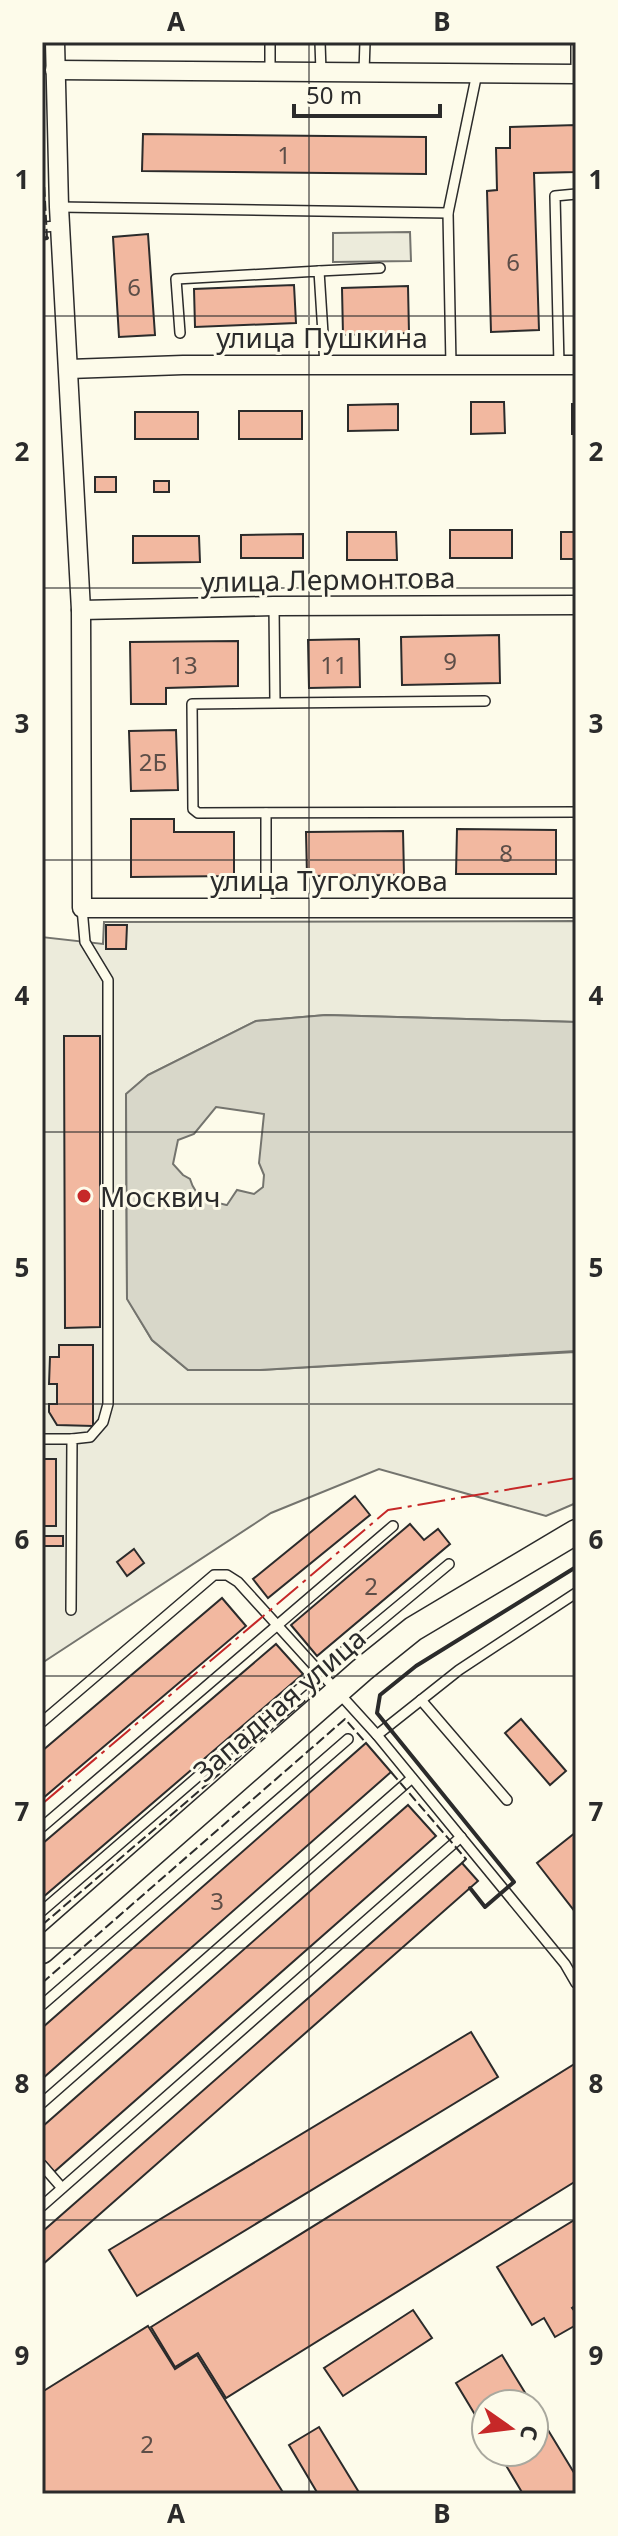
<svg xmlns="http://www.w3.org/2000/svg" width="618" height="2536" viewBox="0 0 618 2536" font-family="'Noto Sans',sans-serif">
<rect width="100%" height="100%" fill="#fdfbea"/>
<g fill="#ecebdb" stroke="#74746e" stroke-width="2">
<path d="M410 232 411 261 333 262V233Z"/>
<path d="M576 921V1022L326 1015 256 1021 148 1075 126 1095 127 1298 152 1340 188 1370H260L575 1352 576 1503 546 1516 379 1469 271 1513 42 1663V937L103 944 104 922Z"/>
</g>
<path fill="#d8d7c9" stroke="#74746e" stroke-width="2" fill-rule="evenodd" d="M326 1015 576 1022V1351L260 1370H188L152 1340 127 1299 126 1094 148 1075 256 1021ZM216 1107 264 1114 259 1163 264 1175 263 1187 254 1194 237 1190 227 1205C208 1201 196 1199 190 1179L183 1175 173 1164 178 1140 194 1134Z"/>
<g fill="#f2b8a0" stroke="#2b2b2b" stroke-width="2">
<path d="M576 125V172L534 173 539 330 491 332 487 191 497 190 496 148H510V127Z"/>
<path d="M143 134 426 137V174L142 171Z"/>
<path d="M148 234 155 335 119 337 113 237Z"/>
<path d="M294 285 296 323 195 327 194 289Z"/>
<path d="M408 286 409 333 343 335 342 288Z"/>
<path d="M471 402H504L505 433 471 434Z"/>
<path d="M398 404V430L348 431V405Z"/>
<rect x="572" y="404" width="4" height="30"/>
<rect x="239" y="411" width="63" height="28"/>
<rect x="135" y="412" width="63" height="27"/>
<rect x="95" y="477" width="21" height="15"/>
<rect x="154" y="481" width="15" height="11"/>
<rect x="450" y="530" width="62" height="28"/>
<path d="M347 532H396L397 560H347Z"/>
<rect x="561" y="532" width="15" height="27"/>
<path d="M303 534V558H241V535Z"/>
<path d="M133 536H199L200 562 133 563Z"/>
<path d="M499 635 500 683 402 685 401 637Z"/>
<path d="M359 639 360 687 309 688 308 640Z"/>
<path d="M238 641V686L166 688V704H131L130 642Z"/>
<path d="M176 730 178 790 131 791 129 731Z"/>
<path d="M131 819H174V832H234V876L131 877Z"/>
<path d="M457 829 556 830V874H456Z"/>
<path d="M403 831 404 875 307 876 306 832Z"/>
<path d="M106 925H127L126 949H106Z"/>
<path d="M64 1036H100V1327L65 1328Z"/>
<path d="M59 1345H93V1426L57 1425 49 1412V1404H57V1384H49L50 1357H59Z"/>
<rect x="42" y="1459" width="14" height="67"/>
<path d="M355 1496 370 1515 268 1598 253 1579Z"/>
<path d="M410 1524 424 1540 438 1529 450 1544 317 1656 291 1625Z"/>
<rect x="42" y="1536" width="21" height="10"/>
<path d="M134 1549 144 1563 127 1576 117 1562Z"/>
<path d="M222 1598 246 1626 42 1799V1751Z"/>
<path d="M276 1644 303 1674 42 1898V1844Z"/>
<path d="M521 1719 566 1771 550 1785 505 1733Z"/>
<path d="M366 1743 391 1772 42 2079V2028Z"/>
<path d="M408 1805 436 1836 54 2172 42 2158V2127Z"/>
<path d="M576 1832V1913L537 1863Z"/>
<path d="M462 1863 478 1881 42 2265V2232Z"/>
<path d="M471 2032 498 2077 137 2296 109 2250Z"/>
<path d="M576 2063V2181L226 2398 198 2353 175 2367 151 2327Z"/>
<path d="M576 2219V2305L572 2308 576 2313V2325L555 2337 544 2318 532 2325 497 2267Z"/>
<path d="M413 2310 432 2338 343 2396 324 2368Z"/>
<path d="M148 2326 175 2369 197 2355 284 2494H42V2392Z"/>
<path d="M502 2355 532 2404H486V2433L456 2383Z"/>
<path d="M534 2407 576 2476V2494H523L498 2452H534Z"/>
<path d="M319 2427 360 2494H318L289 2445Z"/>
</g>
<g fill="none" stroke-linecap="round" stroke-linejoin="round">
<g stroke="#2b2b2b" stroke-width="12">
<g id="lane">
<path d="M320 42 321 72"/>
<path d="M270 71V42"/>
<path d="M364 72 365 42"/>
<path d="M576 74V42"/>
<path d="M59 207 448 213"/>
<path d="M42 227 60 226"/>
<path d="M319 271 380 268"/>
<path d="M180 333 176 279 319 271 325 365"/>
<path d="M451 365 448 213 477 73"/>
<path d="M559 365 555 196 576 194"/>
<path d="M274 606 275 702"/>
<path d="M485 701 192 704 193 809 198 813 576 812"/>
<path d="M266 813V908"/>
<path d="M42 1439H72"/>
<path d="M71 1610 72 1439 90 1437 103 1422 108 1404V980L85 942 82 908"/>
<path d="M421 1700 507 1800"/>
<path d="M42 1722 214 1575H227L238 1582 377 1735 565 1964 576 1983"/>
<path d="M377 1735 459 1670 576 1593"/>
<path d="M42 1827 393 1526"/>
<path d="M42 1911 319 1672 449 1564"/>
<path d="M42 2005 348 1739"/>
<path d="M42 2103 412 1778"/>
<path d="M42 2165 62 2188"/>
<path d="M42 2206 461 1837"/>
</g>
</g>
<g stroke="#2b2b2b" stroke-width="21">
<g id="street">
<path d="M55 42 59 207 81 610 82 908H576"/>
<path d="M55 70 576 74"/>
<path d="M69 369 183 365H576"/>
<path d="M81 610 274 606 576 605"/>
</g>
</g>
<g stroke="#2b2b2b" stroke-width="27">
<path id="secondary" d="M42 1951 362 1670 413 1629 576 1532"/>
</g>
<use href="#lane" stroke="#fdfbea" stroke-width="9"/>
<use href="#street" stroke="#fdfbea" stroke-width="18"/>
<use href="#secondary" stroke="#fdfbea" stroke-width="24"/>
<g stroke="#2b2b2b" stroke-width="2" stroke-dasharray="10 4" stroke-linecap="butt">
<path d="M42 145 47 238"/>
<path d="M391 1772 466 1859 462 1863"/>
<path d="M42 1925 320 1688"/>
<path d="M42 1983 345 1719 366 1743"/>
</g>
<g stroke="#2b2b2b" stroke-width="4">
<path d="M42 239 47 238"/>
<path d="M470 1888 485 1907 514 1882 377 1713 380 1695 416 1666 576 1567"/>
</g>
<path stroke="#c62828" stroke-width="2" stroke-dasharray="28 6 4 6" stroke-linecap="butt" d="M42 1804 388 1510 576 1478"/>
</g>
<path fill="none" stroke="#2b2b2b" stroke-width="2" stroke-opacity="0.55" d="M309 42V2494M42 316H576M42 588H576M42 860H576M42 1132H576M42 1404H576M42 1676H576M42 1948H576M42 2220H576"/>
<circle fill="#c62828" stroke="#fdfbea" stroke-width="3" cx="84" cy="1196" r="8"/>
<g text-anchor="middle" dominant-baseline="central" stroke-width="6" stroke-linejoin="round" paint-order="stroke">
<g font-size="24" fill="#5d4e48">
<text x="284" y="154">1</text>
<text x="513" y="261">6</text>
<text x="134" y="286">6</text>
<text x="450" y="660">9</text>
<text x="184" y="664">13</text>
<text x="334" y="664">11</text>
<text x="153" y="761">2Б</text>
<text x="506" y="852">8</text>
<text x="371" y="1585">2</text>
<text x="217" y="1900">3</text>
<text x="147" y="2443">2</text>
</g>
<g font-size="28" fill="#2b2b2b" stroke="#fdfbea">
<text x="322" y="337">улица Пушкина</text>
<text transform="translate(328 579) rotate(-1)">улица Лермонтова</text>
<text x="329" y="880">улица Туголукова</text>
<text transform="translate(279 1704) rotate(-41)">Западная улица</text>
</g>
<g font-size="28" fill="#2b2b2b" stroke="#fdfbea" text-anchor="start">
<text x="100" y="1196">Москвич</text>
</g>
</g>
<rect width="618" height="2536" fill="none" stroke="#fdfbea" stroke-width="88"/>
<g transform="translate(510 2428) rotate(104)"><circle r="38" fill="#fdfbea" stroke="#a9a89e" stroke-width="2"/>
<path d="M0-6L14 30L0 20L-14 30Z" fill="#c62828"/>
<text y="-12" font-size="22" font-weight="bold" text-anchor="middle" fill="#2b2b2b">С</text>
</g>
<path d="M294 104v12h146v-12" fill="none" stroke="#2b2b2b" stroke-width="4"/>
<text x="306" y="104" font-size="24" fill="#2b2b2b" stroke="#fdfbea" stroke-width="6" paint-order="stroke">50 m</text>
<rect x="44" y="44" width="530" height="2448" fill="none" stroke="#2b2b2b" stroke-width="3"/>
<g font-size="26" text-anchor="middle" font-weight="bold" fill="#2b2b2b">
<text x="176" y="31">A</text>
<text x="442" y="31">B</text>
<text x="22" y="189">1</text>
<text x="596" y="189">1</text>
<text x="22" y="461">2</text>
<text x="596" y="461">2</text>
<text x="22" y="733">3</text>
<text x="596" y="733">3</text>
<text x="22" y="1005">4</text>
<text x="596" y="1005">4</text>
<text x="22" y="1277">5</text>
<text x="596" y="1277">5</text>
<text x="22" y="1549">6</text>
<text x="596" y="1549">6</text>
<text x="22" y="1821">7</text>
<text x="596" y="1821">7</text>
<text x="22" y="2093">8</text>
<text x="596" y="2093">8</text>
<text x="22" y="2365">9</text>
<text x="596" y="2365">9</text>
<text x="176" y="2523">A</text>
<text x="442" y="2523">B</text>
</g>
</svg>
